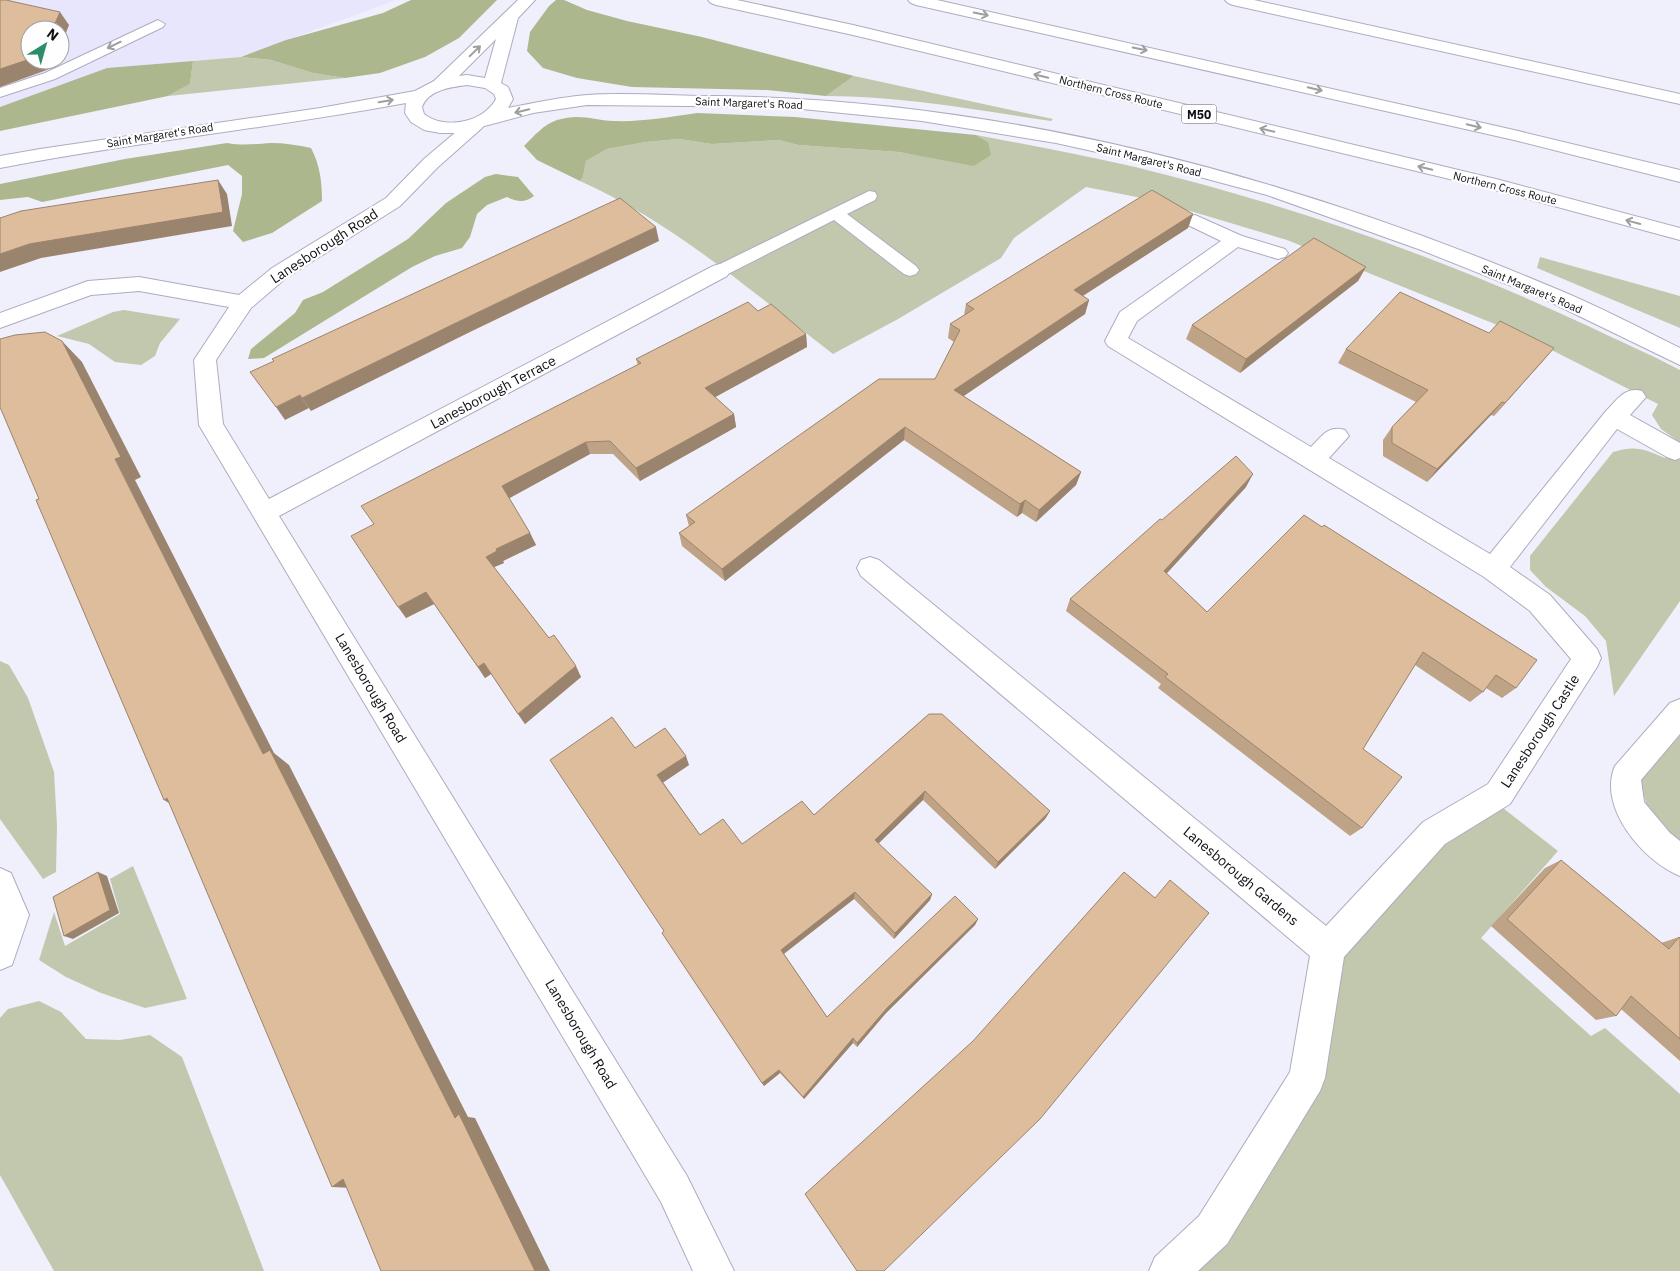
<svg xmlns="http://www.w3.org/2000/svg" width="1680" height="1271" viewBox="0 0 1680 1271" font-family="'IBM Plex Sans',sans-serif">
<rect width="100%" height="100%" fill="#f0effc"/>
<path fill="#e8e6fc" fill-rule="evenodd" d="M0 0H396L241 57 107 68 0 107ZM30 30H60V60H30Z"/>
<g fill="#c1c8ad">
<path d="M241 57 271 60 313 73 345 78 168 96 190 84 193 61Z"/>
<path d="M854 76 1053 119 1051 121C977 110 901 96 826 96Z"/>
<path d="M976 135C1029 145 1083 155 1135 167 1291 205 1443 258 1588 326 1619 341 1650 354 1680 370V601L1614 696 1606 641 1585 616 1546 587 1530 570V556L1613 452C1636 445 1644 449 1665 458L1678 441 1661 429 1652 415 1658 404 1522 335 1287 240 1157 201 1086 187 1014 238 1001 258 898 319 833 354C753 293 673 222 580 181L583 177 586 161 607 149 646 142 679 139 712 144 779 140 798 145 899 152 935 158 988 142Z"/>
<path d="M1540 257 1680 296V328L1537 268Z"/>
<path d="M124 310 180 319 160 343 155 356 141 365 115 362 89 344 57 336 113 312Z"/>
<path d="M0 661 9 665 28 698 54 772 57 826 56 872 43 879 0 819Z"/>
<path d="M1680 721V854L1648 810 1637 771Z"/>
<path d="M1494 801 1558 851 1481 938 1591 1036 1605 1028 1680 1094V1271H1169L1307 1080 1328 949 1384 890Z"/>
<path d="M133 866 187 999 145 1008 101 993 66 977 39 960 54 912 65 946 120 914 110 879Z"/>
<path d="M39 1001 61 1012 86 1039 120 1040 150 1035 182 1057 264 1271H54L0 1175V1018L8 1009Z"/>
</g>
<g fill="#acb78e">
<path d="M411 0H497L459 38 425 57 380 73 345 78 313 73 271 60 241 57 286 40 383 13Z"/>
<path d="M556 0H564L587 10 627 21 702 37 854 76 826 96 767 90 632 87 577 78 543 68 527 51 530 32 549 6Z"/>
<path d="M193 61 190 84 168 96 0 131V107L107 68Z"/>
<path d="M697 113 795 117 976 135 988 142 991 155 974 166 899 152 798 145 779 140 712 144 679 139 646 142 607 149 586 161 583 177 580 181 537 160 524 146C533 137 544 124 557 120 580 113 592 120 614 121 642 122 669 117 697 113Z"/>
<path d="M227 143C243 146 255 144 271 143 284 143 298 145 311 148 320 165 322 182 322 201L272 233 243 242 233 231 242 194V176L228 165 42 202 28 197 0 200V184L125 159Z"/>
<path d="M496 174 518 177 534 196C525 203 517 202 507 197L487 205 477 214 470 237 462 248 435 256 412 267 264 358 248 359 251 349 295 313 303 300 323 292 408 239 446 203 485 177Z"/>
</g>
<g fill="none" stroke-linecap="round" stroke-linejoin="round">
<g stroke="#aeacbf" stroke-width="2">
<g id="service">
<path d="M158 20 165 24 163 27 55 79 0 97V88L45 73Z"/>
<path d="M869 191 875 192 877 196 875 200 847 214 916 266 919 270 916 274 910 276 904 274 834 220 726 275 720 277 714 275 711 271 714 267Z"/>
</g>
</g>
<g stroke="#aeacbf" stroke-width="2">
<g id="minor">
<path d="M1225 0H1254L1680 94V104L1233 5 1228 3Z"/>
<path d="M476 119 482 120 485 124 482 128 438 167 400 206 286 278 251 308 216 360 223 424 269 499 713 266 720 264 727 266 730 271 727 276 279 516 687 1176 734 1271H693L661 1202 199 425 194 360 229 307 139 291 91 295 0 328V313L88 281 139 277 239 295 272 268 386 198 424 159 470 120Z"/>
<path d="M1195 215 1242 236 1285 249 1288 253 1285 257 1278 259 1238 247 1137 321 1128 338 1311 447C1322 436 1328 425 1345 430L1349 436 1329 458 1490 554 1606 411C1617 400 1625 386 1642 391L1646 397 1630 415 1680 443V458L1675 460 1667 457 1617 429 1510 567 1550 595 1597 649 1601 658 1597 667 1510 804 1445 844 1344 957 1325 1078 1320 1091 1227 1244 1198 1271H1149L1155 1257 1199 1216 1290 1072 1310 956 861 576 857 568 861 560 870 557 879 560 1326 926 1423 822 1488 784 1571 659 1530 611 1484 577 1108 346 1105 341 1120 312 1221 241 1188 225 1185 221 1188 217Z"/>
<path d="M1680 699V734L1641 780 1644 802 1670 833 1680 841V876C1643 861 1597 807 1615 766L1670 703Z"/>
<path d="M0 868 11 873 29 915 12 965 0 970Z"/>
</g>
</g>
<g stroke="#aeacbf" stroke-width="2">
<path id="secondary" d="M518 0H535L518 18 501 83 508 87 513 99 508 108C534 103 560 97 587 95 627 92 673 96 715 96 1005 99 1293 177 1559 290 1600 307 1640 328 1680 348V365L1546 300 1421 250 1267 195 1151 164 1056 143 922 121 782 107 587 105 533 113 458 133H440L424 130 411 122 405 113 406 103C271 128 135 142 0 168V156L40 149 320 108 415 91 434 81ZM496 39 485 78 467 75 459 76ZM467 85 485 88 494 94 496 99C483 123 444 130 424 114L422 107C428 90 451 87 467 85Z"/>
</g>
<g stroke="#aeacbf" stroke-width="2">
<g id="motorway">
<path d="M708 0H737L853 25 1496 179 1680 228V240L1491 189 853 35 716 5 711 3Z"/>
<path d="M908 0H937L1514 130 1680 170V182L1514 140 916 5 911 3Z"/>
</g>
</g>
<use href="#service" fill="#fff" fill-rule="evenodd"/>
<use href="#minor" fill="#fff" fill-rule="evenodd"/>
<use href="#secondary" fill="#fff" fill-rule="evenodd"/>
<use href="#motorway" fill="#fff" fill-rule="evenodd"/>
</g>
<g fill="#bea386">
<path d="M1193 214 1188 228 1083 296 1089 300 1085 314 963 396 1081 472 1076 485 1036 522 1022 513 1017 517 904 440 725 581 682 546 679 533 689 526 686 515 935 379 954 342 948 338 950 324 964 315 966 304Z"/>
<path d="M1366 267 1358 281 1240 373 1186 339 1192 325Z"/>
<path d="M1489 333 1554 348 1494 416 1491 415 1427 482 1383 456V440L1392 427 1416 402 1338 363 1346 349Z"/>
<path d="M806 334 807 347 715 397 734 414 736 427 640 481 613 454H590L509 498 530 533 536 545 503 561 504 563 494 567 549 638 581 677 525 724 491 674 485 678 434 604 406 618 373 524 638 365 636 359Z"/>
<path d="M1246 487 1166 573 1207 612 1304 515 1516 688 1502 698 1486 688 1483 692 1470 702 1415 665 1363 749 1362 828 1350 836 1158 688 1161 684 1066 611 1070 599 1162 520Z"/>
<path d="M929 714 1050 811 1045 819 995 869 923 800 878 843 932 894 930 900 894 939 854 899 784 954 827 1017 978 919 975 925 886 1013 857 1047 853 1043 804 1099 780 1073 764 1086 666 939 664 931 635 748 689 765 663 782 700 835 742 844 814 815Z"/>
<path d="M1561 860 1661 943 1679 937 1680 938V1061L1621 1009 1616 1016 1596 1020 1491 926 1545 868Z"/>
</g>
<g fill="#9b846d">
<path d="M60 12 69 25 60 48V30H52Z"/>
<path d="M30 59V60H55L53 67 44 71 0 87V69Z"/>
<path d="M218 180 227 194 232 226 41 258 0 272V254Z"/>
<path d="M1193 214 1188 228 1070 304 1074 290Z"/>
<path d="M656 227 659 241 470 332 311 411 302 398 464 319Z"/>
<path d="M1366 267 1358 281 1240 373 1246 359Z"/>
<path d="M1089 300 1085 314 952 404 954 390Z"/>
<path d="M806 334 807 347 708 401 705 388Z"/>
<path d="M62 341 82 362 141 477 135 480 274 753 289 765 468 1117 475 1118 550 1271H535L263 754 115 459Z"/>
<path d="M1554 348 1543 361 1494 416 1505 403Z"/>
<path d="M300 395 309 408 285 420 276 407Z"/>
<path d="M1502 402 1491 415 1427 482 1437 469Z"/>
<path d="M734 414 736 427 640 481 636 468Z"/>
<path d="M905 427 904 440 725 581 722 569Z"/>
<path d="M586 442 590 454 508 499 502 486Z"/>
<path d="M1081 472 1076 485 1036 522 1039 510Z"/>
<path d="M1253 474 1246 487 1158 583 1164 571Z"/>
<path d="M1025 500 1022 513 1017 517 1020 504Z"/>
<path d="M530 533 536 545 503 561 504 563 492 568 486 557 496 549Z"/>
<path d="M426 592 434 604 406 618 398 607Z"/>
<path d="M484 663 491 674 485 678 478 667Z"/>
<path d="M576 666 581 677 525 724 518 714Z"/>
<path d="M686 756 689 765 661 784 657 775Z"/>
<path d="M925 791 923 800 874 848 875 840Z"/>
<path d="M167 798 187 814 164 800Z"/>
<path d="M1050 811 1045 819 995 869 998 862Z"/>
<path d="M98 872 107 876 119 913 73 939 64 936Z"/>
<path d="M855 892 854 899 782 955 781 950Z"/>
<path d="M932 894 930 900 894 939 895 933Z"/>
<path d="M978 919 975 925 886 1013 857 1047V1043L887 1008Z"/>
<path d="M853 1038V1043L804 1099 803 1097Z"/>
<path d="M779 1070 780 1073 764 1086 762 1083Z"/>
<path d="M343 1179 354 1188 332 1187Z"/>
</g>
<g fill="#ddbd9c" stroke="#9b846d">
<path d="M0 0H6L60 12 52 30H30V59L0 69Z"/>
<path d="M218 180 223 212 29 244 0 254V218L21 211Z"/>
<path d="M1152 190 1193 214 1074 290 1089 300 954 390 1081 472 1039 510 1025 500 1020 504 905 427 722 569 679 533 695 522 686 515 879 379H935L960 330 950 324 974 309 966 304Z"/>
<path d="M620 198 656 227 464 319 302 398 300 395 276 407 250 372 274 361 272 359Z"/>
<path d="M1314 238 1366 267 1246 359 1192 325Z"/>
<path d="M1400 292 1489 333 1500 321 1554 348 1505 403 1502 402 1437 469 1392 443V427L1428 390 1346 349Z"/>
<path d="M748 302 758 311 771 304 806 334 705 388 734 414 636 468 610 441 586 442 502 486 530 533 496 549 497 551 486 557 549 638 554 635 576 666 518 714 484 663 478 667 426 592 398 607 351 536 374 524 361 506 641 363 636 359Z"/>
<path d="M45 332 62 341 121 457 115 459 263 754 270 750 455 1118 459 1114 535 1271H381L343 1179 332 1187 167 798 164 800 36 500 39 499 0 407V339L15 335Z"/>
<path d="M1236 456 1253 474 1164 571 1207 612 1304 515 1322 527 1324 525 1537 660 1516 688 1496 675 1483 692 1423 652 1363 749 1402 777 1362 828 1165 677 1168 674 1070 599 1160 519 1162 520Z"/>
<path d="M929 714H942L1050 811 998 862 925 791 875 840 932 894 895 933 855 892 781 950 827 1017 955 896 978 919 887 1008 857 1043 853 1038 803 1097 779 1070 762 1083 662 933 664 931 550 760 612 717 635 748 665 728 686 756 657 775 700 835 723 819 742 844 802 801 814 815Z"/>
<path d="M1561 860 1669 949 1679 937 1680 938V1039L1631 996 1616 1016 1507 919Z"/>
<path d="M98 872 110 910 64 936 53 897Z"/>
<path d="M1124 872 1155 898 1170 880 1209 913 1040 1119 884 1271H857L805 1194 973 1041Z"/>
</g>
<defs><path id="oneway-shaft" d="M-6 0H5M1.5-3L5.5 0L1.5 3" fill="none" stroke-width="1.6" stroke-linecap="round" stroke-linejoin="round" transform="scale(1.25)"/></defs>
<g stroke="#9f9fa1">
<use href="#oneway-shaft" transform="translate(981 14) rotate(12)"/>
<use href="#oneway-shaft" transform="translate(114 45) rotate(154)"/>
<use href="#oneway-shaft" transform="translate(1140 49) rotate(12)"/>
<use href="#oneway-shaft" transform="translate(475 51) rotate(-44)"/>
<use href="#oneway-shaft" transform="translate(1041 76) rotate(-166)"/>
<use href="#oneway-shaft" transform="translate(1315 89) rotate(13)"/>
<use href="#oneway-shaft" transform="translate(386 101) rotate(-10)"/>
<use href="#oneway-shaft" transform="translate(522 111) rotate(166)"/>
<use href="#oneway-shaft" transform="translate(1474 126) rotate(13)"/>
<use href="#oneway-shaft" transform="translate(1267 130) rotate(-166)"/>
<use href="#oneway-shaft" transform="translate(1425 168) rotate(-166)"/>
<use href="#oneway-shaft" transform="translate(1633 222) rotate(-165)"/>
</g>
<g text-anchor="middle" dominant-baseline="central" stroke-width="4.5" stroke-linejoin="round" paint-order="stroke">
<g font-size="11" fill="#0e0e14" stroke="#fefefe">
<text transform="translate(1111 92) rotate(14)">Northern Cross Route</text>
<text transform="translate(749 103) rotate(2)">Saint Margaret's Road</text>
<text transform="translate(160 135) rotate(-9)">Saint Margaret's Road</text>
<text transform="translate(1149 160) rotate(14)">Saint Margaret's Road</text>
<text transform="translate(1505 188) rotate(14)">Northern Cross Route</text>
<text transform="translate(1532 289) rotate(23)">Saint Margaret's Road</text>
</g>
<rect fill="#fefefe" stroke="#56565a" stroke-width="1" x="1181.5" y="104.5" width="35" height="19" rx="4"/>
<g font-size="12" font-weight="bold" fill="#0e0e14">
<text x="1199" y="114">M50</text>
</g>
<g font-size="14" fill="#0e0e14" stroke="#fefefe">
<text transform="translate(324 246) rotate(-33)">Lanesborough Road</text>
<text transform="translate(493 392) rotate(-28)">Lanesborough Terrace</text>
<text transform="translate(371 688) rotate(59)">Lanesborough Road</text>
<text transform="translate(1540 731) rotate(-57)">Lanesborough Castle</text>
<text transform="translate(1241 876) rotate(40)">Lanesborough Gardens</text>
<text transform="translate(581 1034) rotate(59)">Lanesborough Road</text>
</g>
</g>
<g transform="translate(45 45) rotate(37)"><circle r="24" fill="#fefefe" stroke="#9e9ea0"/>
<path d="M0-4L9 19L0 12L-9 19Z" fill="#2c8e68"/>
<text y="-8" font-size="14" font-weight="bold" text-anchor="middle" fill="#0e0e14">N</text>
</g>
</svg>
